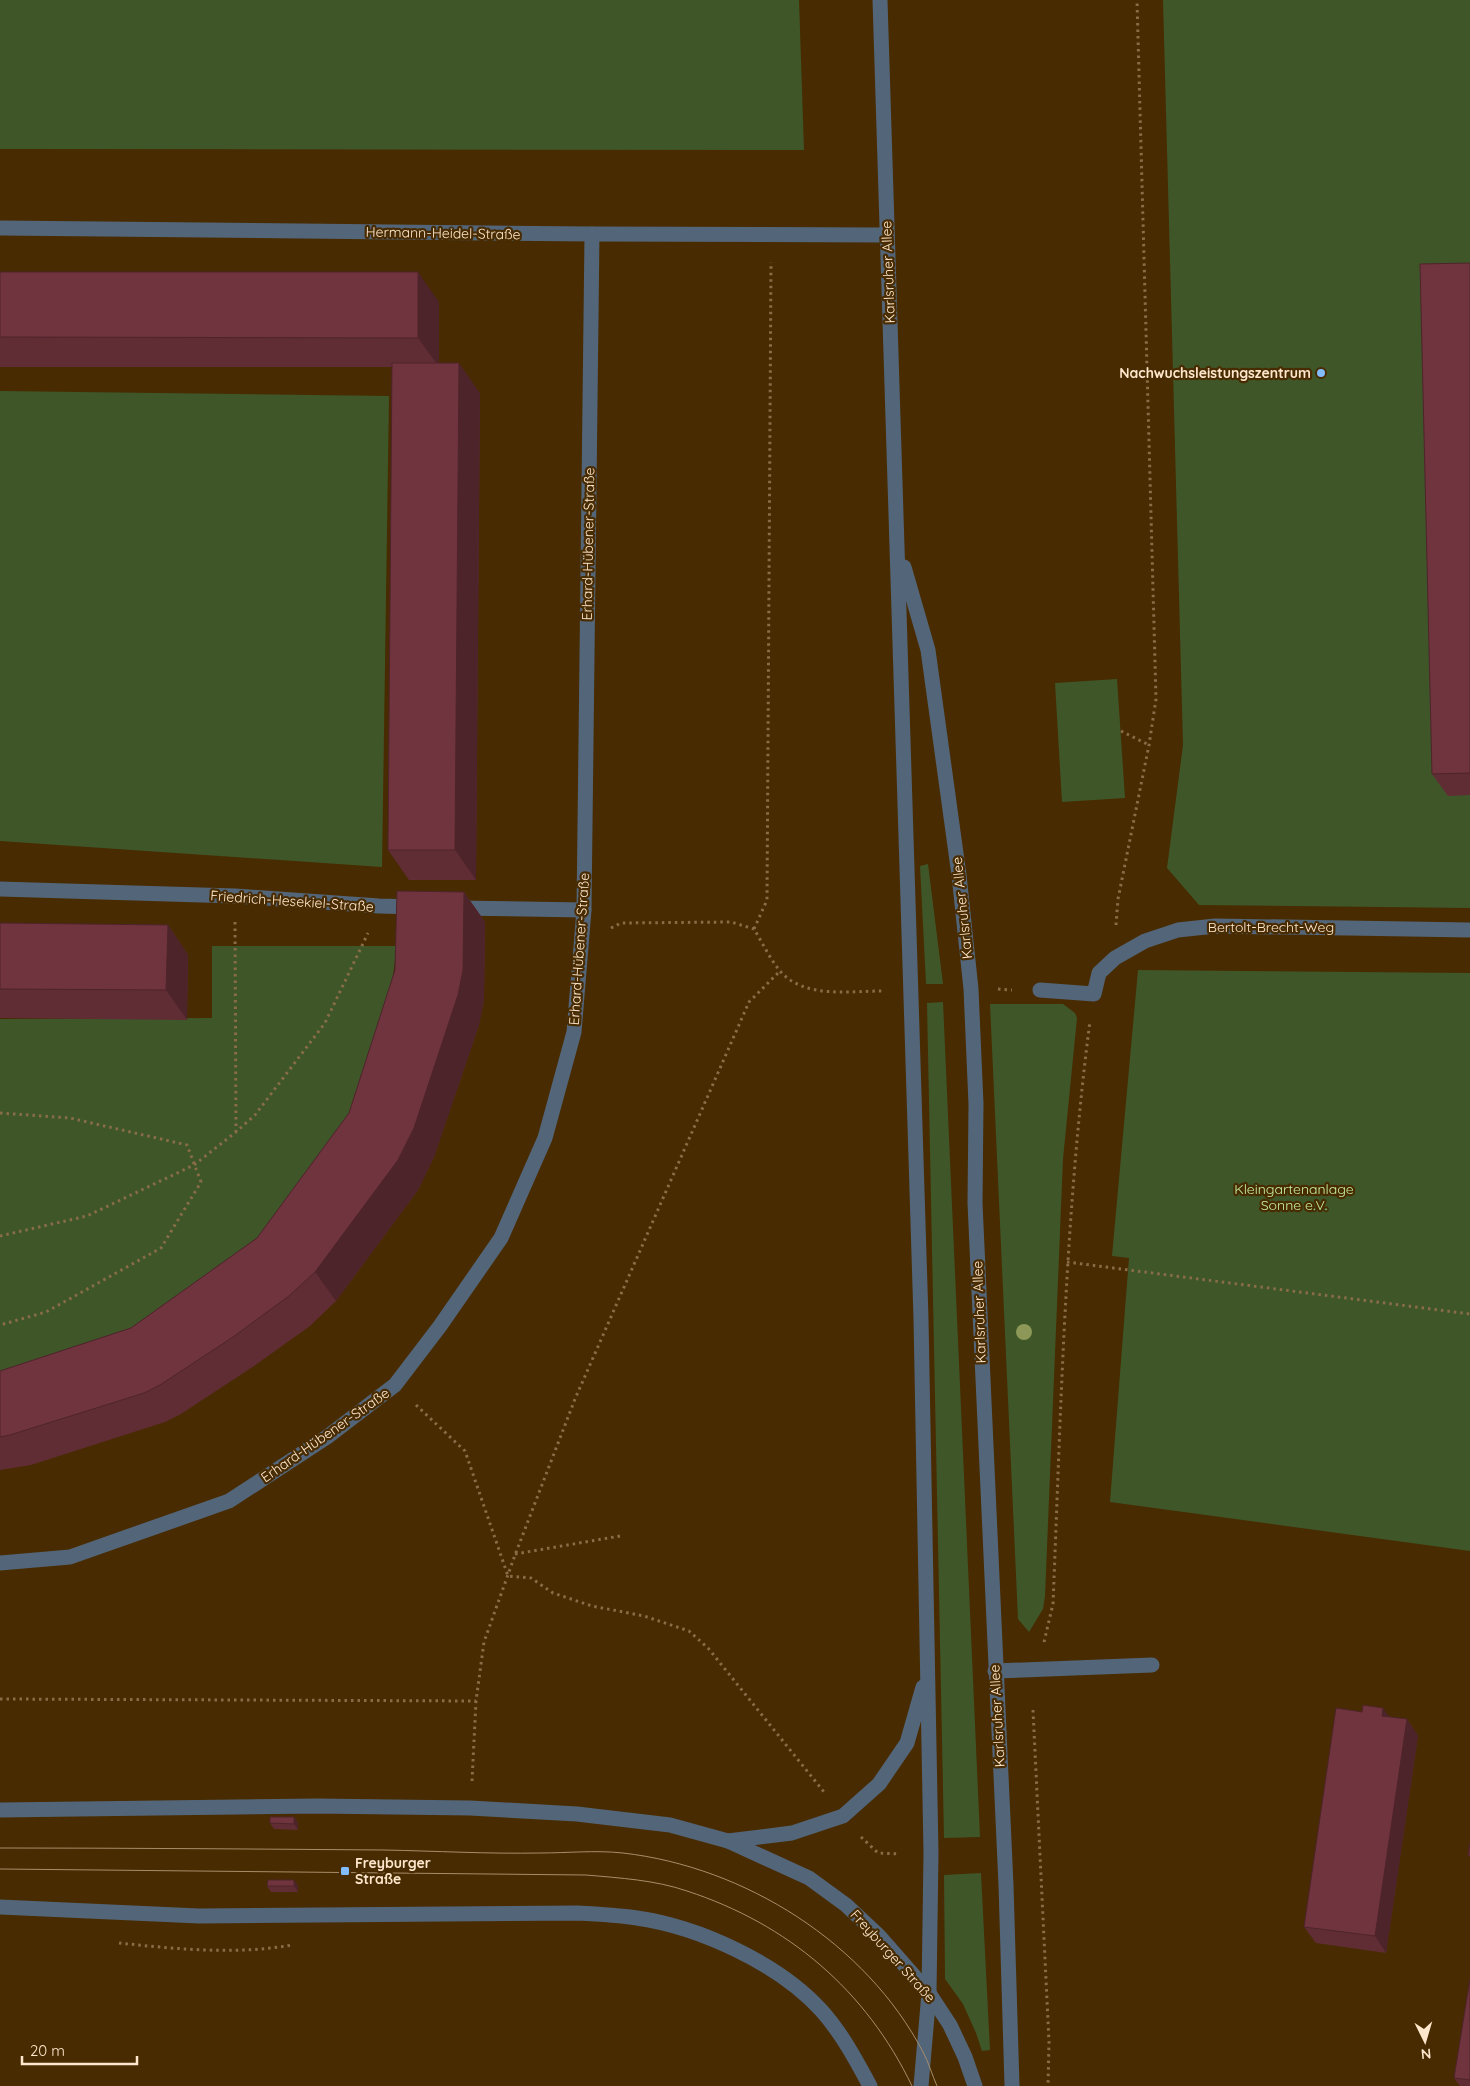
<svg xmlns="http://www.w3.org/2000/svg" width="1470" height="2086" viewBox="0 0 1470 2086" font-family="Quicksand,sans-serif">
<rect width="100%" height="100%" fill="#482b00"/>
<g fill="#3f5629">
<path d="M0 0H799L804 150 0 149Z"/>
<path d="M1163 0H1470V908L1199 905 1167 868 1183 745Z"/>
<path d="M0 391 389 396 382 867 0 841Z"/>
<path d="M1117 679 1125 798 1062 802 1055 683Z"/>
<path d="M928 864 943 984H926L920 866Z"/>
<path d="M212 946H397L387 1019 339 1150 264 1255 144 1340 0 1380V1019L212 1018Z"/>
<path d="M1138 970 1470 973V1551L1110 1502 1129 1258 1112 1256Z"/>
<path d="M943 1002 980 1837 944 1838 927 1003Z"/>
<path d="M990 1004H1063L1075 1013 1077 1018 1063 1159 1045 1596 1043 1609 1029 1632 1018 1619Z"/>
<path d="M981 1873 990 2050 982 2051 976 2033 963 2004 945 1979 944 1875Z"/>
</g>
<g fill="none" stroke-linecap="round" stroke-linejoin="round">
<g stroke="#886d48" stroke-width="3" stroke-dasharray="2.5 4" stroke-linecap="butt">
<path d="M1121 731 1149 745"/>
<path d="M235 922 236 1131"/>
<path d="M1116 925 1118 899 1149 745 1156 699 1137 0"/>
<path d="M611 928 621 923 731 922 754 929C762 942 770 959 780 971 804 999 850 991 882 991"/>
<path d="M754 929 767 900 771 262"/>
<path d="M998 989 1012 990"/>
<path d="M0 1113 70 1118 187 1145 201 1182 161 1248 46 1312 0 1325"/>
<path d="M0 1236 87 1216 194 1165 236 1132 255 1115 325 1023 368 933"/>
<path d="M1067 1262 1470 1314"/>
<path d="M416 1405 465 1451 508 1576 531 1578 553 1593 592 1606 644 1616 689 1631 708 1648 824 1792"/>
<path d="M515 1554 620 1536"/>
<path d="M1044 1642 1053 1604C1061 1409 1065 1214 1090 1021"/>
<path d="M0 1699 476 1701"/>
<path d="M1033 1710 1049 2042 1048 2086"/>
<path d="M472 1781 476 1701 484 1642 515 1555 575 1399 749 1002 780 971"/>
<path d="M861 1837 878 1853 899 1854"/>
<path d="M119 1943C176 1949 236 1955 292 1945"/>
</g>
<g stroke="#536579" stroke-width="15">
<path d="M880 0 921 1319 931 1853 929 1993 921 2086"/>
<path d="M0 228 592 234 887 235"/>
<path d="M904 567 928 650 959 875 971 989 976 1104 975 1203 1006 1885 1012 2086"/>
<path d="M0 889 235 896 379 906 416 907"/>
<path d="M456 908 584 910"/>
<path d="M1040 990 1094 994 1099 973 1115 958 1145 941 1178 930 1215 926 1470 930"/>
<path d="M0 1563 70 1557 229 1501 327 1437 395 1385 440 1326 501 1238 545 1138 574 1032 584 910 592 234"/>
<path d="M995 1671 1152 1665"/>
<path d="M0 1810 317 1806 470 1808 577 1814 670 1825 728 1841 809 1878 846 1905 879 1936 929 1993 950 2025 965 2057 975 2086"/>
<path d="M728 1841 792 1833 843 1816 879 1784 907 1743 923 1687"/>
<path d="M0 1907 199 1916 577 1913C597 1914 617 1915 637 1918 699 1927 778 1963 821 2010 841 2032 856 2060 870 2086"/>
</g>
<g stroke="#a78d6b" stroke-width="1">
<path d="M0 1848C128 1848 256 1849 384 1850 436 1851 488 1854 540 1853 568 1853 595 1850 623 1853 745 1867 866 1943 923 2052 929 2063 932 2075 937 2086"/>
<path d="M0 1869 586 1875C620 1878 655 1880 687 1891 788 1924 866 1990 912 2086"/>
</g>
</g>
<circle fill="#8d9757" cx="1024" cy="1332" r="8"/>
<g fill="#602d35">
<path d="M1470 263V795L1448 796 1432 774Z"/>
<path d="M0 272 439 302V363L480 393 476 880H409L388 850 392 367H0Z"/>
<path d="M464 892 485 922 484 1000 479 1025 434 1157 418 1190 336 1301 310 1326 254 1366 181 1414 165 1422 31 1465 0 1470V1371L131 1328 257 1238 349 1113Z"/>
<path d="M0 923 168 925 188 955 187 1020 0 1018Z"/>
<path d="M1389 1717 1407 1719 1418 1736 1386 1953 1316 1943 1304 1927Z"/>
<path d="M294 1817 298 1823V1830L274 1829 270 1823Z"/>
<path d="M294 1880 298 1886V1892H271L267 1886Z"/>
<path d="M1470 1979V2086H1460L1454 2078Z"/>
</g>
<g fill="#4e242b">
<path d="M418 272 439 302V367L418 338Z"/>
<path d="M459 363 480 393 476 880 455 850Z"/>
<path d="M464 892 485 922 484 1000 479 1025 434 1157 418 1190 336 1301 315 1272Z"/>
<path d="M168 925 188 955 187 1020 166 990Z"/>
<path d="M1383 1708 1395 1725 1382 1716Z"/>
<path d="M1407 1719 1418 1736 1386 1953 1375 1936Z"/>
<path d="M294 1817 298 1823V1830L294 1824Z"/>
<path d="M294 1880 298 1886V1892L294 1886Z"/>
</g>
<g fill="#70343e" stroke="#4e242b">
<path d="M1470 263V773L1432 774 1420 264Z"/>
<path d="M0 272H418V338L0 337Z"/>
<path d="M392 363H459L455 850H388Z"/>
<path d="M397 891 464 892 463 970 458 995 414 1128 398 1160 315 1272 289 1296 233 1337 160 1385 144 1393 10 1435 0 1437V1371L131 1328 257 1238 349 1113 395 970Z"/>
<path d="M0 923 168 925 166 990 0 989Z"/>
<path d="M1363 1705 1383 1708 1382 1716 1407 1719 1375 1936 1304 1927 1336 1708 1362 1712Z"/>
<path d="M270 1817H294V1824L270 1823Z"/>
<path d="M1470 1842V1856H1468Z"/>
<path d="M268 1880H294V1886H267Z"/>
<path d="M1470 1979V2080L1454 2078Z"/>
</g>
<g fill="#82bcfa" stroke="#482b00" stroke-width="2">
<circle cx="1321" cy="373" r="5"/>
<rect x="340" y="1866" width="10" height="10" rx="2.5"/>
</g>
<g text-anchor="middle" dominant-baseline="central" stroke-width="4.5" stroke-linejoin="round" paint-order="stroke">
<g font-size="14" fill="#fee7cd" stroke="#482b00">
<text transform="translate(443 233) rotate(1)">Hermann-Heidel-Straße</text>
<text transform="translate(888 272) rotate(-92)">Karlsruher Allee</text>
<text transform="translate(588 544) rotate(-89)">Erhard-Hübener-Straße</text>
<text transform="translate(292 901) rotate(4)">Friedrich-Hesekiel-Straße</text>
<text transform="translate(962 908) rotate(-96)">Karlsruher Allee</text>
<text x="1271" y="927">Bertolt-Brecht-Weg</text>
<text transform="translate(579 949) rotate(-86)">Erhard-Hübener-Straße</text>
<text transform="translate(979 1312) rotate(-92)">Karlsruher Allee</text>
<text transform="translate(325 1435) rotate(-35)">Erhard-Hübener-Straße</text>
<text transform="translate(997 1716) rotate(-93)">Karlsruher Allee</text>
<text transform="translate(893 1956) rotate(48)">Freyburger Straße</text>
</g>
<g font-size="14" font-weight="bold" fill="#fee7cd" stroke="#482b00" text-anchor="end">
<text x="1311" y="373">Nachwuchsleistungszentrum</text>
<text x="355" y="1863" text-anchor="start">Freyburger<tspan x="355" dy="16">Straße</tspan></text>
</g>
<g font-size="14" fill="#c5f09e" stroke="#482b00">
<text x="1294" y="1189">Kleingartenanlage<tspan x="1294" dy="16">Sonne e.V.</tspan></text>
</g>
</g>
<g transform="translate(1425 2041) rotate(175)" stroke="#482b00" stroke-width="4" paint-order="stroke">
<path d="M0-4L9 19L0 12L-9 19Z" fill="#fee7cd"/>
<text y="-8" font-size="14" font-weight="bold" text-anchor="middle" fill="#fee7cd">N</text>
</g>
<path d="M22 2056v8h115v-8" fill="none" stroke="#fee7cd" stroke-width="2.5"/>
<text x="30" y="2056" font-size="15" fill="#fee7cd" stroke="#482b00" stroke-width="4" paint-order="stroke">20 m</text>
</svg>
